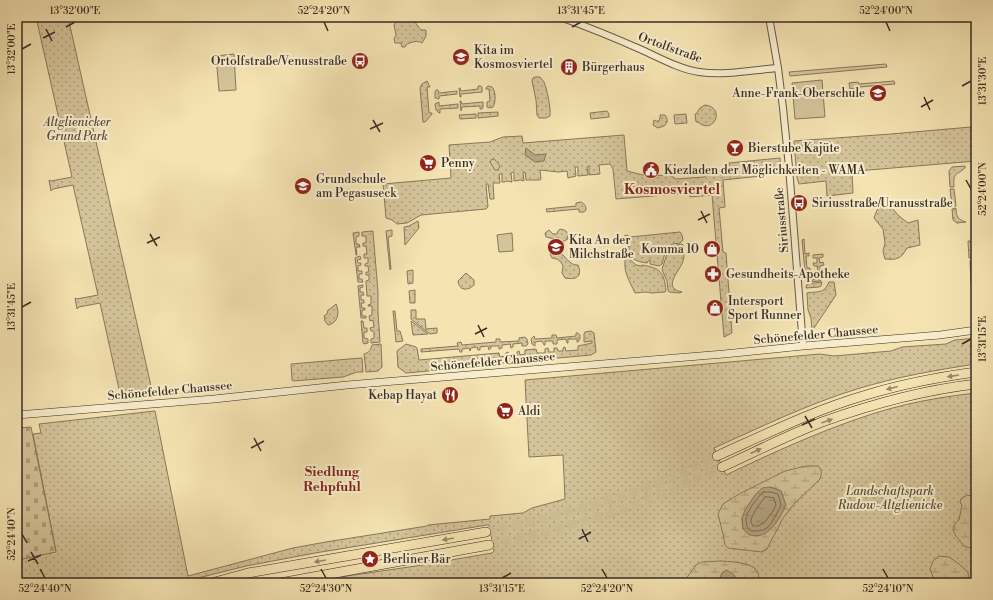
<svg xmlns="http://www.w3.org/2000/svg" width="993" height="600" viewBox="0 0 993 600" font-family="'Libre Bodoni',serif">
<defs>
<pattern id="grass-dots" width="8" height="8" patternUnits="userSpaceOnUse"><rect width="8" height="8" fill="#d5c49a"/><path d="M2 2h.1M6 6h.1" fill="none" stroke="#aea07d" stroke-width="1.8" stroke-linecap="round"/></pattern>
<pattern id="wetland-marsh" width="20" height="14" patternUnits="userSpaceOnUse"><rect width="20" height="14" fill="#d5c49a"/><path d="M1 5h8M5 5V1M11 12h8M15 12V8" fill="none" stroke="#aea07d"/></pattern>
<pattern id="cemetery-stones" width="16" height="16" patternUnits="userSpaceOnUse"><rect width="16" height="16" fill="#d5c49a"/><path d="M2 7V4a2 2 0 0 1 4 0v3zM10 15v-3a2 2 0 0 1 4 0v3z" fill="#aea07d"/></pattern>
<pattern id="water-ripples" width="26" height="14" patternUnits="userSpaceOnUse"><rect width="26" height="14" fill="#b5a581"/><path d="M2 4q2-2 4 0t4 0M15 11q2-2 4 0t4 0" fill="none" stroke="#948769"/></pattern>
</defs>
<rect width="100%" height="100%" fill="#f5e3b2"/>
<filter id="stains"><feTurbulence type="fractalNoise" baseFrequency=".005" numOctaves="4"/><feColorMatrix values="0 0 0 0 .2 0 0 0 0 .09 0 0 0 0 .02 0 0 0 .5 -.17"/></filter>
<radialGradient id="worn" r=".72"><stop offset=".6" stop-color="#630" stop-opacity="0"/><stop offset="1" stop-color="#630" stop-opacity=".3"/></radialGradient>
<g fill="url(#grass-dots)" stroke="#87785e">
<path d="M36 17H68L153 395 121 398 100 303 79 307 77 309 75 298 77 299 98 295 73 185 53 189 51 191 49 180 51 181 72 177Z"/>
<path d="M410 19C416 21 417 26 421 30H426V36L422 43C418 40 410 42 406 45L405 47H402L401 43H395L394 39 396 35 394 25 396 22 400 20Z"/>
<path d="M535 77H540C541 79 543 80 544 82 547 89 551 108 550 116L546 118H539L537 115 536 100 532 81 533 78Z"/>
<path d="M427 81 430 87H427L429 113H432V114L425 122H423L420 88 422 84Z"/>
<path d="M478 86H480L482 87V92L461 94V97H460L459 88H460L461 91 478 89Z"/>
<path d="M488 86 492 87C496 91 496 102 493 107L489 108 487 107V102L490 101 489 89H486V88Z"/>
<path d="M436 90H438L439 93 457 91V94L439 96V99L435 98V92Z"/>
<path d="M460 101H461L462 104 483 102V107L482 109H480V106L462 107 461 111Z"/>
<path d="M439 102V106L458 104V108L440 109V113H439L436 110 435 104Z"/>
<path d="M705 105C726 107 714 136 698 122H696L695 114H696L700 108Z"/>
<path d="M607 111 609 114V117L591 119 590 113Z"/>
<path d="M498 112V116L478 118V113Z"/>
<path d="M476 114V118L460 119 459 115Z"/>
<path d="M686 114 687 123 675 124 674 115Z"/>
<path d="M660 115H665C668 119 668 123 664 126L658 128 653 125 654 120 656 121H659L660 118Z"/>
<path d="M971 127 973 132 976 161 857 171V173H852L853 193 827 196 826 181 799 184 797 178 794 141 891 134Z"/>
<path d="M624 135 627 171 647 176 670 175 676 179 704 177 708 172 730 170 729 163 780 158 781 174 723 180 725 207 719 208 723 252 726 253 732 333 724 337 712 195 690 197 689 193 616 199 613 169 610 164 599 165 600 174 589 175V166L587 167 588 175 578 176V167H575L576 176 568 178 567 171 558 172 540 170 541 179 540 180H526L525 172H523L524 181 521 180 514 181V172L511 173 512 182 506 181 505 182H502V174H499L500 183H493L494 199H490L488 184H486L488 207 486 209 421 215 407 223 397 224 392 220 386 218 383 184 451 178 449 145 490 142 503 137 522 136 523 143Z"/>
<path d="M965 166V168C956 176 953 172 954 187H950L949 171 952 167Z"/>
<path d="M950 189H954L956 206H952Z"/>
<path d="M581 202C585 204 586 206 586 210L584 212H579V209L547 212 546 209 576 206V203Z"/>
<path d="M882 206H890L899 216 908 223 918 220 920 245 907 248C901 259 897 260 885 259L883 251 885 243 883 229 874 218 877 210Z"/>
<path d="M956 208C956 216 958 220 966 222L957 223 953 220 952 209Z"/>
<path d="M418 221 419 228 405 245 404 227 409 226Z"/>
<path d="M560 229 564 230 567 232 568 239 562 242 555 239 546 237 545 233 549 230 553 234H557L558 231Z"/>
<path d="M392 230V236L388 237 391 269 390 270 386 231Z"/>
<path d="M373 231V232L378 292V312L380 342 371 343V339L374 338V331H371L370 328 374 327 373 320 370 321 369 316 372 315V306H368V305L371 304V296H367L366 281 369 280V275H366V272H369L368 266H365V264L368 263V258H364V254H367L366 246H363V243H366V236H362V232Z"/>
<path d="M359 232V236L356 237V244H359L360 247H356L357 255H356L353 233Z"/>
<path d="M680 232 682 235 683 240 680 243 672 244 665 253 662 264 659 266 650 264V260L648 261 647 263C640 262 635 261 630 256L628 242 624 236 627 235 630 237Z"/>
<path d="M804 239 805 254 809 253V256H806L807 268H810V270L807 271V276H811V280L818 279 821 281 806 282 802 240Z"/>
<path d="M968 241H972L973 258H969Z"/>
<path d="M682 244 683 245C683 250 685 256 683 261 680 271 661 288 682 292L679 293 669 292 668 290 667 281 663 272 662 269 667 254 672 246Z"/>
<path d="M553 251C567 252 567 266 578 265 583 277 576 280 565 278L562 273 563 266 561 262 557 259 552 258 550 254Z"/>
<path d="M823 254V257L819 258 820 263 823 262 824 265 820 266V271H818L817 266H814L813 263H817V258H813V255Z"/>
<path d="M360 256 361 259 357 260 358 263H361V265L358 266V271H362V274H359V279H362L363 282H358L355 258Z"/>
<path d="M626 256 636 265 641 266 642 265C661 268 664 272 666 291L665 292 651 293 646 292 635 293C629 280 622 270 626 256Z"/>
<path d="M974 260 976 284H972L971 282 970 261Z"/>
<path d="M413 270V283L408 284 407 271Z"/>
<path d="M466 273 474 280V285C468 291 459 291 458 281Z"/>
<path d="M822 282 821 286 819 287 806 288 807 284Z"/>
<path d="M829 282H834L836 295 812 331 811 318 808 310 807 293C818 291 824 294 829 282Z"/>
<path d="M363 285V287L360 288V292H363L364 295H361V300H364V303H361L362 308H365V310H362V316H366V318H361L358 286Z"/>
<path d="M415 290V303H410L409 291Z"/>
<path d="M336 304C340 313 338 323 328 325L325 321 324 316 327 314 328 310 330 309Z"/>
<path d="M411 310H416V319H425L426 329 437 328V333L430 334 411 319Z"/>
<path d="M393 311H395L397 331H400L403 341 396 342Z"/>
<path d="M361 321H363L364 328H367V332H364V338L368 339V343L364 344 363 343Z"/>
<path d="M411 321 428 334 413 335Z"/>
<path d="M591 331 594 333 596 352 591 355 436 369 428 371 406 373 398 367 397 351 406 344 416 347 417 348 419 360 499 353 500 357 506 356V353L508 352 509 356 517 355V352L519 351 520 355 525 354V350L536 349 537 353H545V349L548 348 549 352H554V348H557L558 351H563V348L565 347 566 351 578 350V346L592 343V341L584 342V334L585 332Z"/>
<path d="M576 333H578L580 335V339L578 342H577V339H568V343H567L566 339 557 340V344H553V341H545V345H544L542 341 535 342V346L532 344 531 339 534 336 535 339 552 338V335H556L557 338 576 336Z"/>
<path d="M525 337 527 339 528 344 526 346H522V343L513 344V347L511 348 510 344 502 345V348L499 349V346H491V348L489 350 488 346 480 347V350H478L477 347 471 348 470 351 469 348 462 349V352H460L459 349 421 352V349L458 346 457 343 461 342 462 345 496 342V339H500V342L519 341V338Z"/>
<path d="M976 338V364C936 370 896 377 857 389 808 404 761 427 714 448L726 475C772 453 818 432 866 416 901 404 939 397 976 393V583H466L462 580 445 583H306L340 577 416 566 492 553 494 551 489 525H487L315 553 246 566 178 583H17V560L56 551 33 434 41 433 39 424 155 411 188 576 293 548 326 542 427 526 428 525 490 519V516L523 513 532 508 565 499 563 455 529 457 525 380 820 354 834 356 891 351 902 347 946 344 955 340Z"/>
<path d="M381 344 382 367 378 371 366 372 364 354C369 353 371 349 372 345Z"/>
<path d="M361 358H362L363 372H357L343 377 293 381 292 380 291 364Z"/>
</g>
<g fill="url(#wetland-marsh)" stroke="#87785e" fill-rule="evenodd">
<path d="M806 466H818C822 470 822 473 820 479L795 503 783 518 767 549 762 552 728 548 725 545 723 534 718 514 723 504 741 493 785 471ZM770 487 781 491 783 496 749 535 743 529 742 518Z"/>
<path d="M967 495 972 496 976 504V545L975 547 970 548 964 546C958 537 946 530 959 520L962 505 960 502 961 499Z"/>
<path d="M939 556 949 557 959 564 968 572 969 583H941L933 577 930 569 933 561Z"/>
<path d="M721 561C734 562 766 562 757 583H739L736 577 722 573 718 583H683L696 565 702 562Z"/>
</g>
<path fill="url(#cemetery-stones)" stroke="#87785e" d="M31 427 56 552 17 560V428Z"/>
<g fill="#d5c49a" stroke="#87785e">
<path d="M234 54 236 90 219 91 216 56Z"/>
<path d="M886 64 887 67 790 76 789 72Z"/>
<path d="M822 80 825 117 795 119 792 83Z"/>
<path d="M894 81 895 84 859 87V88L850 89 849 83 858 82 859 84Z"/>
<path d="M492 159C496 159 499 164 500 167L498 170H495L490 162Z"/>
<path d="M512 233 513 251 499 252 497 235Z"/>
</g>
<g fill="url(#water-ripples)" stroke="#83755b">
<path d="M526 148 535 155 546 154 544 161 535 162 525 155Z"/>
<path d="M770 487 781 491 786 505C780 518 768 541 750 535 748 534 745 531 743 529L742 518 745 510 755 495 762 488Z"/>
<path d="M726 570C733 573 736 576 739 583H718L722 573Z"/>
</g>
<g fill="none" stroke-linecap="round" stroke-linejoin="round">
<g stroke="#776952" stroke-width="1">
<path d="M763 492H770L778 494 781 505C778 511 772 524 767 528 763 531 757 531 751 531L747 527C747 526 746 521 746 520 746 512 757 498 763 492Z"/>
<path d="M765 497H769L774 498 776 505 773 511 764 523 758 526H753C752 524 751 523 751 520 752 514 761 502 765 497Z"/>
</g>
<g stroke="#cfbf95" stroke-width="9" stroke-dasharray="9 4.5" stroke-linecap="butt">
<path d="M486 532 550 517 630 494 676 476 717 456"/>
<path d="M489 545 552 531 636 505 722 467"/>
</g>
<g stroke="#685a47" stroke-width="8">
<g id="tertiary">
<path d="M560 17C588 27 615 38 642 50 660 58 679 69 699 72 725 76 752 70 778 68"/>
<path d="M769 17 778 68 783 108 789 167 803 346"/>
</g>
</g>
<g stroke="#392d23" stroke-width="8">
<path id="secondary" d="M17 415 214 399 347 385 724 354 803 346 940 335 976 330"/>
</g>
<g stroke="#392d23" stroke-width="10">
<g id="motorway">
<path d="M717 456C766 434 814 410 866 395 902 384 939 377 976 372"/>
<path d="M722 467C755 452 788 435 822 422 872 404 924 390 976 384"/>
<path d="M211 583 248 573 486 532"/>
<path d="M280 583 489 545"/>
</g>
</g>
<use href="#tertiary" stroke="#f8edcd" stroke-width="6"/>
<use href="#secondary" stroke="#f8edcd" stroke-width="7"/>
<use href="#motorway" stroke="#f5e3b2" stroke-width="9"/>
</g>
<defs><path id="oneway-solid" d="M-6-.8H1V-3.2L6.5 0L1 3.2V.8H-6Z"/></defs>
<g fill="#97886a">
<use href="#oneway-solid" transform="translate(953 376) rotate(171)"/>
<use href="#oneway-solid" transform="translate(892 388) rotate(165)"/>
<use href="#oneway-solid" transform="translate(827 421) rotate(-19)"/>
<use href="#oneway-solid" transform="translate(756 451) rotate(-25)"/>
<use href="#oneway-solid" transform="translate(448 539) rotate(170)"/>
<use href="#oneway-solid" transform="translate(320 561) rotate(170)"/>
</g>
<path fill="none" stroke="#392d23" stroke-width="1.5" d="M324 22 328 31M886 22 890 31M66 27 75 22M572 27 581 22M46 29 52 41M43 38 55 32M22 49 31 44M962 86 971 81M924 97 930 110M921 107 933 100M373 120 380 132M370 129 383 123M966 180 971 189M701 211 707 223M698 220 710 214M150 234 157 246M147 243 160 237M22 307 31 302M478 325 484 337M475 334 487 328M962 344 971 339M805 416 812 428M802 425 815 419M254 438 261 451M251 448 264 441M582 529 588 542M22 534 27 543M579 539 591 532M31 552 38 564M28 561 41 555M40 569 45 578M321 569 326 578M602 569 607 578M883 569 888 578M502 578 511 573"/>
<defs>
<g id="school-disc" transform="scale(0.9)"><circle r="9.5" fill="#8f2418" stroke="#f8edcd"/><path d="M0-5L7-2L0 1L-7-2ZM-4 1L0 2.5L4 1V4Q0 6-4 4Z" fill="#fff"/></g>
<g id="bus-disc" transform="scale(0.9)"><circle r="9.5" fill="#8f2418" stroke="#f8edcd"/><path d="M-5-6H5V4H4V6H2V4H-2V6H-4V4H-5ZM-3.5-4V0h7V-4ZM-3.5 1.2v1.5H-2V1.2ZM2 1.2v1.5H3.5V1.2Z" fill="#fff"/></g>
<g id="building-disc" transform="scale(0.9)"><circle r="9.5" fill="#8f2418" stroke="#f8edcd"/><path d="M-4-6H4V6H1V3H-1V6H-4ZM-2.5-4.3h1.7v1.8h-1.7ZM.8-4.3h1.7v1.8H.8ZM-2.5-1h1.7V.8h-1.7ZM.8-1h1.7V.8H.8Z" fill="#fff"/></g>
<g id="bar-disc" transform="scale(0.9)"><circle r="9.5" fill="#8f2418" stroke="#f8edcd"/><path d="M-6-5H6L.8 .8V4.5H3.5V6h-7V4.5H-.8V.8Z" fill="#fff"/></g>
<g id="supermarket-disc" transform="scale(0.9)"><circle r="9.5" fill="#8f2418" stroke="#f8edcd"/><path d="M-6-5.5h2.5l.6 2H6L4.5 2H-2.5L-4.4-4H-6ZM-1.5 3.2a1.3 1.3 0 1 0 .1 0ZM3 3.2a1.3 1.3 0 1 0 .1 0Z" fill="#fff"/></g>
<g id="civic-disc" transform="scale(0.9)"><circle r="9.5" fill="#8f2418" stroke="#f8edcd"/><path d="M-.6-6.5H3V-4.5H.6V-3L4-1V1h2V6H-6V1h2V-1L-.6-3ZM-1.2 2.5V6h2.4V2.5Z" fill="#fff"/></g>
<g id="shop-disc" transform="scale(0.9)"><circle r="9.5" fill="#8f2418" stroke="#f8edcd"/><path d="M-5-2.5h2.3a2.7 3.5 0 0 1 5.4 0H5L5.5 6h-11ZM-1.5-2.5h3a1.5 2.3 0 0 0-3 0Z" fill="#fff"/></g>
<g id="pharmacy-disc" transform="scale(0.9)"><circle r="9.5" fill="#8f2418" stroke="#f8edcd"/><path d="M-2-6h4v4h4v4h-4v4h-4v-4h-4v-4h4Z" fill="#fff"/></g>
<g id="restaurant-disc" transform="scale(0.9)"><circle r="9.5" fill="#8f2418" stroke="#f8edcd"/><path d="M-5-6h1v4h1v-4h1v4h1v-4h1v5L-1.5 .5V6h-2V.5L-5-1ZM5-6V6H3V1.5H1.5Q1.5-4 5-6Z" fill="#fff"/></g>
<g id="sight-disc" transform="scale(0.9)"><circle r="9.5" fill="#8f2418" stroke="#f8edcd"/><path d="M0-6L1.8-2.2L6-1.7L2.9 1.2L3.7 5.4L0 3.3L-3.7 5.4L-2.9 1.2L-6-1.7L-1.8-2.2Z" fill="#fff"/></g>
</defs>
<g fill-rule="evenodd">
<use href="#school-disc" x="461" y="57"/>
<use href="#bus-disc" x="360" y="61"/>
<use href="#building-disc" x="569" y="67"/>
<use href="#school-disc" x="878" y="93"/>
<use href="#bar-disc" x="735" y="148"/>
<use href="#supermarket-disc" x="428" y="163"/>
<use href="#civic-disc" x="651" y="170"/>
<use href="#school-disc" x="303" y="186"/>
<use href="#bus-disc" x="799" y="203"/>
<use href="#school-disc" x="556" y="247"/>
<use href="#shop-disc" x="712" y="249"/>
<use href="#pharmacy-disc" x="713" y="274"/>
<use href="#shop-disc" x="715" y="308"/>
<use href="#restaurant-disc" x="450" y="395"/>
<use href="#supermarket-disc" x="505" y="411"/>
<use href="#sight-disc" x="370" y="559"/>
</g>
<g text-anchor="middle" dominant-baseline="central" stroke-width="4" stroke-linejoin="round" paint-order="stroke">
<g font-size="12" fill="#392d23" stroke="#f8edcd">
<text transform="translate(670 48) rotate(20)">Ortolfstraße</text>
<text transform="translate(782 220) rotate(-95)">Siriusstraße</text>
<text transform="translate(816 335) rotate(-5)">Schönefelder Chaussee</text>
<text transform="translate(493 362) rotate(-5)">Schönefelder Chaussee</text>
<text transform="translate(170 391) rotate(-5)">Schönefelder Chaussee</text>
</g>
<g font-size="12" fill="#392d23" stroke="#f8edcd" text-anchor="start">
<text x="474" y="50">Kita im<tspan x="474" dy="14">Kosmosviertel</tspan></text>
<text x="347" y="61" text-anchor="end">Ortolfstraße/Venusstraße</text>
<text x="582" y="67">Bürgerhaus</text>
<text x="865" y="93" text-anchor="end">Anne-Frank-Oberschule</text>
<text x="748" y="148">Bierstube Kajüte</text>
<text x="441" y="163">Penny</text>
<text x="664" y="170">Kiezladen der Möglichkeiten - WAMA</text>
<text x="316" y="179">Grundschule<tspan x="316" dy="14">am Pegasuseck</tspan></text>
<text x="812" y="203">Siriusstraße/Uranusstraße</text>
<text x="569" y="240">Kita An der<tspan x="569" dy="14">Milchstraße</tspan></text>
<text x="699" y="249" text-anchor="end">Komma 10</text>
<text x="726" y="274">Gesundheits-Apotheke</text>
<text x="728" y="301">Intersport<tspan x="728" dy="14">Sport Runner</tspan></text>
<text x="437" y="395" text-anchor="end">Kebap Hayat</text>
<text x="518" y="411">Aldi</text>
<text x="383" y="559">Berliner Bär</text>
</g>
<g font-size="12" font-style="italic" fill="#584b3b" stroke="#f8edcd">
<text x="77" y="122">Altglienicker<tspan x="77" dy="14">Grund Park</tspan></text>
<text x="890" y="491">Landschaftspark<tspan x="890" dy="14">Rudow-Altglienicke</tspan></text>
</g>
<g font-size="13" font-weight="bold" fill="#7a1f14" stroke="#f8edcd">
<text x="332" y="472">Siedlung<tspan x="332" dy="15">Rehpfuhl</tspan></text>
</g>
<g font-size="14" font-weight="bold" fill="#7a1f14" stroke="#f8edcd">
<text x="672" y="190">Kosmosviertel</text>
</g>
</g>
<rect width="993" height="600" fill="none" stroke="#f5e3b2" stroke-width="44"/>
<rect x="22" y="22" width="949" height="556" fill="none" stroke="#392d23" stroke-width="1.5"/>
<g font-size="10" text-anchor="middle" fill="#392d23">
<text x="75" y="14">13°32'00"E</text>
<text x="324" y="14">52°24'20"N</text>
<text x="581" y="14">13°31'45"E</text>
<text x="886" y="14">52°24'00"N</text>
<text transform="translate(11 49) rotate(-90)" y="4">13°32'00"E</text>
<text transform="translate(982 81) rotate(-90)" y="4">13°31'30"E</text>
<text transform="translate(982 189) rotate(-90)" y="4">52°24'00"N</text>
<text transform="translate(11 307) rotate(-90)" y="4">13°31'45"E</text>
<text transform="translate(982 339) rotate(-90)" y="4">13°31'15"E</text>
<text transform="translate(11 534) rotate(-90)" y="4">52°24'40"N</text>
<text x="45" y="592">52°24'40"N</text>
<text x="326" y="592">52°24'30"N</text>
<text x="502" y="592">13°31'15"E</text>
<text x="607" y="592">52°24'20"N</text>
<text x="888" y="592">52°24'10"N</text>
</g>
<rect width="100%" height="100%" filter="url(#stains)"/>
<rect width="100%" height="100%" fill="url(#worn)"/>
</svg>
